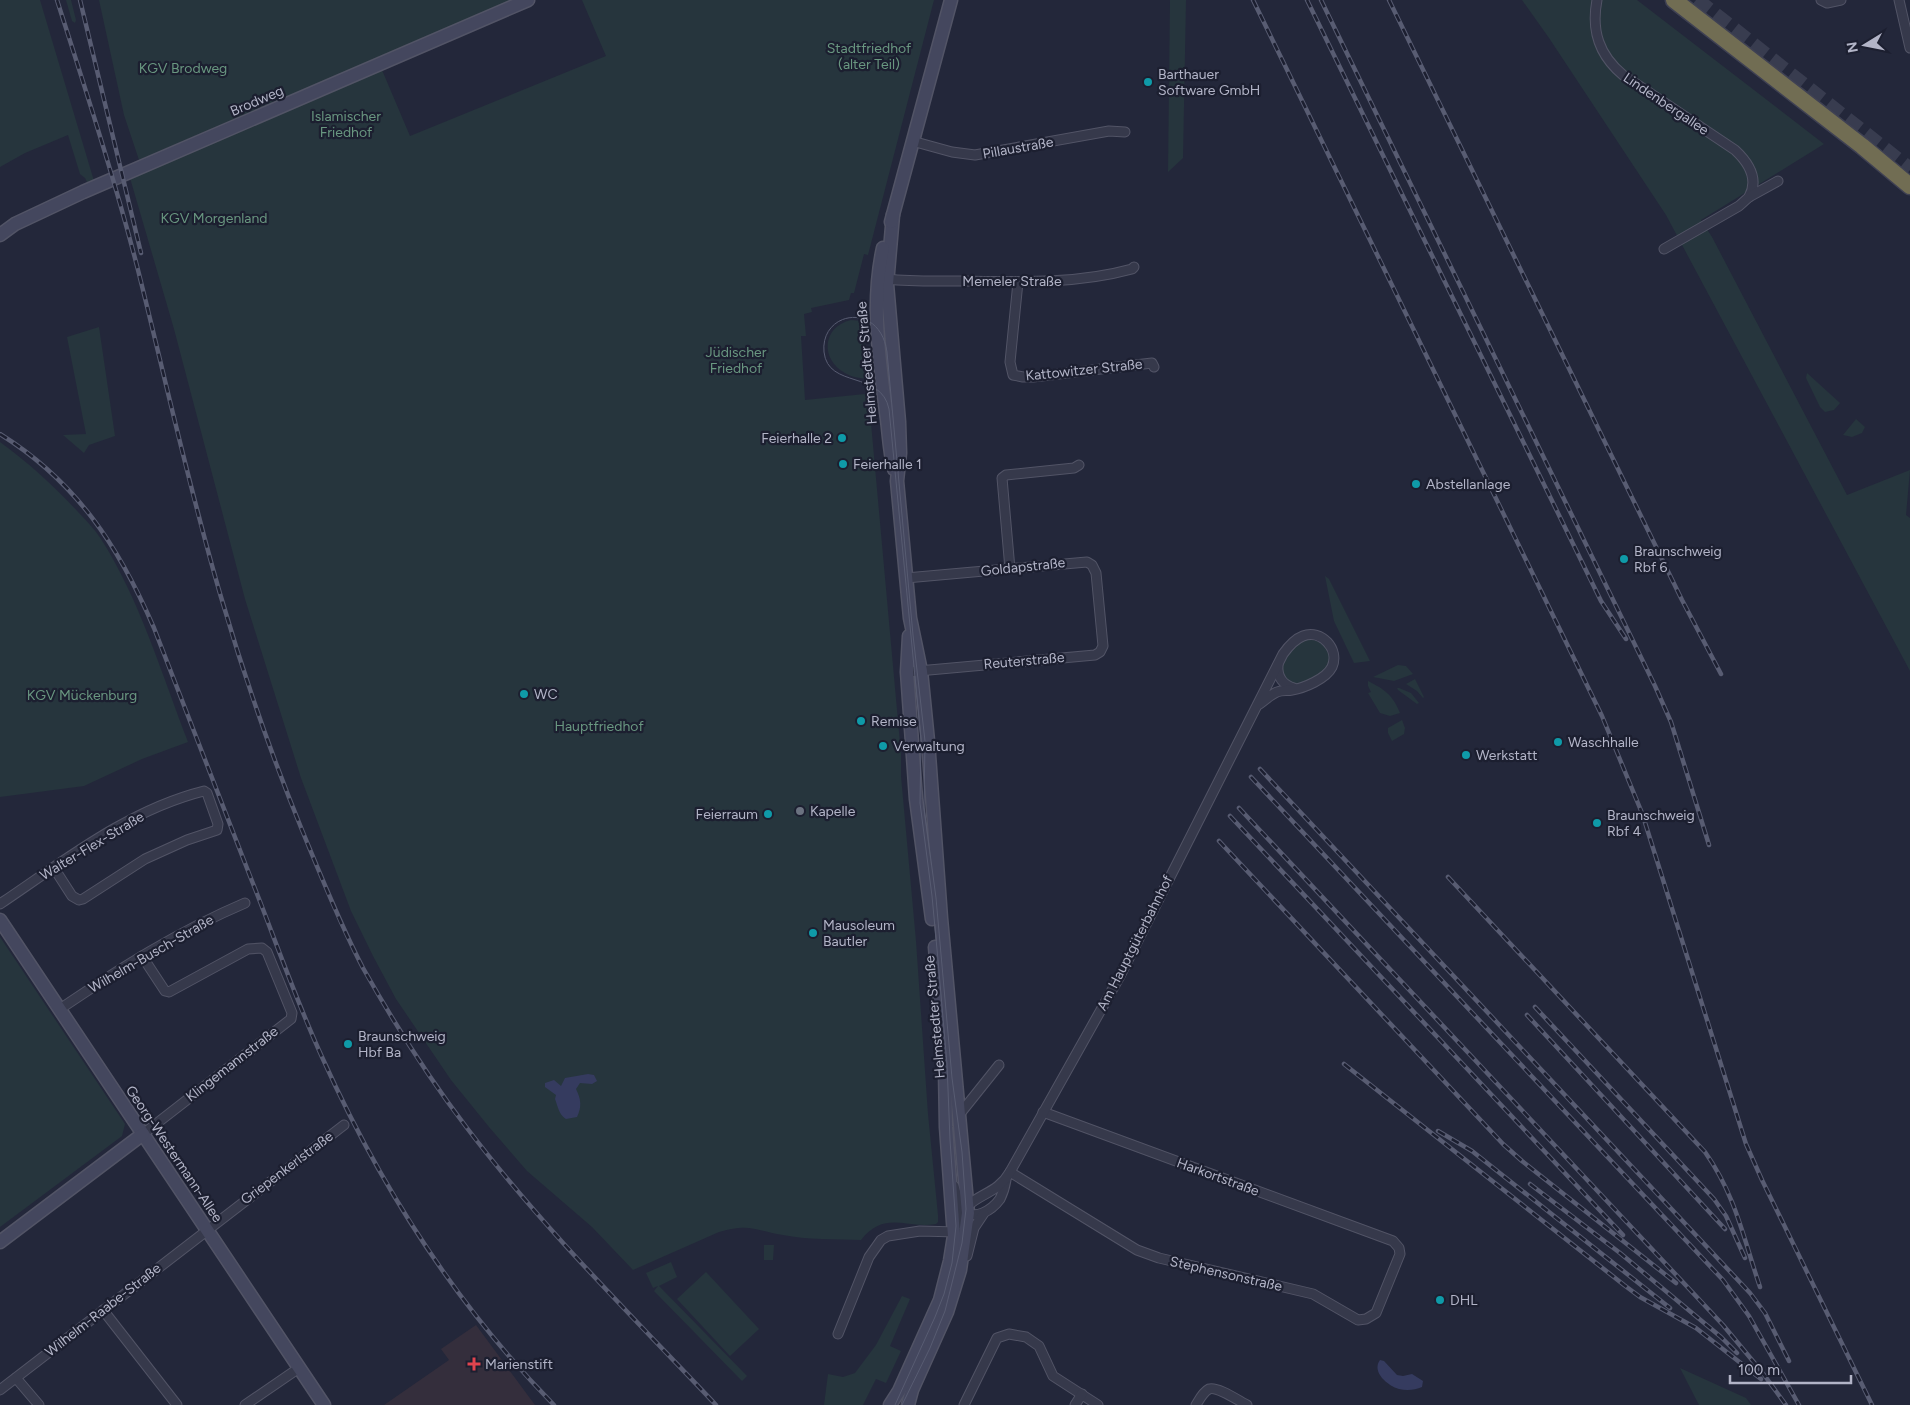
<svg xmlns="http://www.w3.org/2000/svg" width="1910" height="1405" viewBox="0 0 1910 1405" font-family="Figtree,sans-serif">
<rect width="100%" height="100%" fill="#23273a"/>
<path fill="#342e3c" d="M476 1325 535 1405H384L449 1360 441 1349Z"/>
<g fill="#26353d">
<path d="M0 0H40L94 181 88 184 85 178 80 174 68 135 25 153 0 167Z"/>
<path d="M66 0H71L76 20 75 23 72 21Z"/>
<path d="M99 0H512L139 160 124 115Z"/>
<path d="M582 0H934L868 255 864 254 854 293H851L849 300 811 308 812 312 804 314 806 336H801L805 400 865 394 868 395 870 400 863 402 864 408H867L870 412 901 754V776L916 941 928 1114 938 1215V1222L936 1224C905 1229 885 1210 861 1240 837 1239 806 1240 783 1235 754 1230 750 1223 719 1232L633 1270 592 1227 527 1171 489 1127 451 1080 396 999 373 956 351 911 301 778 245 599 174 329 130 178 382 70 410 136 606 56Z"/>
<path d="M1170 0H1186L1183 158 1168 172Z"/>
<path d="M1522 0H1637L1824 144 1701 220 1712 237 1847 495 1910 470 1906 515 1910 518V671L1666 215 1549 38Z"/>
<path d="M851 320 863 321 868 379C860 378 851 377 845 373 820 359 822 327 851 320Z"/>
<path d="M99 327 115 436 89 445 84 453 63 435 86 434 67 337Z"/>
<path d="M1807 373 1840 403 1834 410 1825 412 1820 407 1806 378Z"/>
<path d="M1856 419 1865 427 1862 433 1852 437 1843 435Z"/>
<path d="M0 442C29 463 55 487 79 513 87 521 95 530 101 539 140 600 162 675 188 742L142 759 84 786 0 797Z"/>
<path d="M1325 576 1329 579 1370 661 1354 663 1334 621Z"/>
<path d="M1309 639C1322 640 1337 653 1327 667 1321 676 1305 682 1295 684 1290 682 1285 680 1283 674 1278 662 1297 641 1309 639Z"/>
<path d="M1398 665 1406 666 1413 674 1394 681 1373 677Z"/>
<path d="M1415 679 1424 697 1423 698 1417 691 1406 684Z"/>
<path d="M1368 681C1384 689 1393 695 1400 713L1390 716 1380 713 1368 693 1371 692 1368 686Z"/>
<path d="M1399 688 1411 693 1419 703 1417 704 1398 690 1397 688Z"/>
<path d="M1402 720 1405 728 1404 734 1392 741 1388 733V728Z"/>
<path d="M0 937 125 1124 122 1136 0 1227Z"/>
<path d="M764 1245H774L773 1260H764Z"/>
<path d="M671 1262 677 1277 659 1286 747 1376 742 1381 654 1291 658 1286 653 1288 646 1273Z"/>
<path d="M706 1272 759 1329 730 1356 677 1299Z"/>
<path d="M902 1296 910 1299 890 1346 901 1351 886 1383 876 1379 863 1405H824L828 1374 843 1377 855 1373 876 1345Z"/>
<path d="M1680 1368 1746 1398 1751 1405H1699Z"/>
</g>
<g fill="#353b5f">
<path d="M588 1074 594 1075 597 1081 592 1084 580 1083 576 1089C581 1099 582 1107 577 1117L566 1119C559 1115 558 1107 555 1099L556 1095 545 1087V1083L554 1080 561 1086 565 1078Z"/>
<path d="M1380 1360 1384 1361 1397 1375 1403 1376 1412 1374 1423 1381 1422 1387C1415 1390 1407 1391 1399 1389 1388 1386 1371 1372 1380 1360Z"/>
</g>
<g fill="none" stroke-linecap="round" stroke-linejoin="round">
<path stroke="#383c4f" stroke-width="16" stroke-dasharray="16 8" stroke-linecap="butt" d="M1696 0 1910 170"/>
<g stroke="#525466" stroke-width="11">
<g id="street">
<path d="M1597 0C1591 31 1599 55 1623 75L1735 150C1749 163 1759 179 1749 197"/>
<path d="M1821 0 1827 3 1841 0"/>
<path d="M1899 0 1910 48"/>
<path d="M912 141 952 152 975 155 1109 131 1125 132"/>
<path d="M1664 249 1739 206 1749 197 1778 181"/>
<path d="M887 279C913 282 939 281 964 281 1021 282 1077 284 1132 269L1134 267"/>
<path d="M1018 282 1010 362 1013 375 1023 377H1033L1152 363 1154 367"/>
<path d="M1010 569 1002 478 1006 475 1074 468 1079 465"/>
<path d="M906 578 1087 562 1092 565 1096 573 1103 646 1100 652 1095 655 907 672"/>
<path d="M1278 665C1277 677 1283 685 1294 688"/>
<path d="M0 904C64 861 128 810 204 791L207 793 218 824 217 830 187 840 145 859 83 899 79 900 72 896 54 868"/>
<path d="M142 956 165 991 169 992 248 949 262 948 267 952 292 1013 291 1019 143 1134"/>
<path d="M60 1009C119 969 179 931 245 903"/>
<path d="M959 1115 999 1065"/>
<path d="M1010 1172 1137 1250 1159 1258 1313 1294 1358 1320 1366 1319 1376 1313 1400 1254 1399 1248 1393 1241 1043 1112"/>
<path d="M954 1186C956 1193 958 1203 962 1209 974 1222 992 1210 1000 1199 1003 1193 1005 1186 1006 1180"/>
<path d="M956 1226C967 1191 994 1200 1010 1172L1120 976 1283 654C1288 647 1295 639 1303 636 1321 629 1340 649 1332 667 1326 679 1304 688 1292 690 1287 691 1282 690 1277 692 1270 695 1264 701 1258 705"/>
<path d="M967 1256 974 1228 984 1213"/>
<path d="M103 1310 177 1405"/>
<path d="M838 1334 869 1257 881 1240 888 1236 920 1231 957 1232"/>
<path d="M16 1378 39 1405"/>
<path d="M0 1390 344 1125"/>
<path d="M245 1405 299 1368"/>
<path d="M964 1405 997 1338 1009 1334 1026 1337 1039 1346 1053 1376 1098 1405"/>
<path d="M1075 1405 1082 1394"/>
<path d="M1196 1405C1199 1400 1203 1392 1209 1389 1217 1386 1239 1401 1247 1405"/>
</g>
</g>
<g stroke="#525466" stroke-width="15">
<g id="secondary">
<path d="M893 215 887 284 899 422 900 453 897 481 910 618 921 671 928 741 941 918 968 1213 960 1270 947 1312 912 1390 908 1405"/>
<path d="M891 222 951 0"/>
<path d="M0 235 15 224 83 192 528 0"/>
<path d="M883 248C871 303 879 357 886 412 889 431 889 450 894 469"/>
<path d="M909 636 907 672 916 799 932 919"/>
<path d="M0 920 324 1405"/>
<path d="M0 1242 143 1134"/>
<path d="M890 1405 899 1391 940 1300 950 1261 954 1236 946 1127 945 1068 935 947"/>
</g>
</g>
<g stroke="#3f4153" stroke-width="19">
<path id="highway" d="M1674 0 1862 146 1910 186"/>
</g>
<use href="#street" stroke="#36394b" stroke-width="9"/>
<use href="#secondary" stroke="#44475e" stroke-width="12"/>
<use href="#highway" stroke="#716d53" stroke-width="16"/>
<path stroke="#585c72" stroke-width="1" d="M895 1405 935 1317 944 1294 952 1263 956 1226 950 1140 947 1064 938 960 932 896 920 803 921 739 889 409C881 370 828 389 824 352 820 311 880 301 887 352L913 635 925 741 924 808 936 898 952 1078 962 1152 966 1209 962 1243 945 1311 930 1348 902 1405"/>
<g stroke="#585c72" stroke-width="4.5">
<g id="rail">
<path d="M57 0C85 88 114 177 137 266 165 377 189 488 221 597 244 676 271 754 302 830 321 876 340 924 363 968 394 1023 428 1077 467 1128 542 1227 631 1315 716 1405"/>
<path d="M80 0 141 253"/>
<path d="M1253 0 1602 716 1642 813 1746 1144 1762 1180 1872 1405"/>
<path d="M1307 0 1601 601 1626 639"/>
<path d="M1321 0 1655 686 1671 722 1709 845"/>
<path d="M1389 0 1682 600 1721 674"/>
<path d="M0 434C77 482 119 547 154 628 186 711 218 793 250 876 274 936 295 998 322 1057 379 1184 456 1305 554 1405"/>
<path d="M1260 769 1750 1293 1765 1313 1789 1361"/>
<path d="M1251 777 1723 1280 1749 1316 1799 1405"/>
<path d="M1239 808 1723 1325 1762 1372 1786 1405"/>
<path d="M1230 816 1623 1235"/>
<path d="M1219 841 1503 1144 1522 1161 1676 1283"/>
<path d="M1448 877 1705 1152C1736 1196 1743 1237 1760 1287"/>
<path d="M1535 1007 1714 1199 1726 1216 1745 1258"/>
<path d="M1527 1015 1725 1229"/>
<path d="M1344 1064 1624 1285 1640 1297 1696 1328 1761 1379"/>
<path d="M1438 1131 1472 1151 1670 1308"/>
<path d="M1530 1184 1620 1253 1721 1337 1737 1353"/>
</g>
</g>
<use href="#rail" stroke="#1c1f30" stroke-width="2.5" stroke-dasharray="8" stroke-linecap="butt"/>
</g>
<g fill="#0f9aa8" stroke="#1c1f30" stroke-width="2">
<circle cx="1148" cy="82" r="5"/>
<circle cx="842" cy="438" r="5"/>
<circle cx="843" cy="464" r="5"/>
<circle cx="1416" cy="484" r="5"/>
<circle cx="1624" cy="559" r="5"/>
<circle cx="524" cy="694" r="5"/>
<circle cx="861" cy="721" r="5"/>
<circle cx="1558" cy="742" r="5"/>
<circle cx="883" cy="746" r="5"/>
<circle cx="1466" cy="755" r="5"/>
<circle cx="768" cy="814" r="5"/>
<circle cx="1597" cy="823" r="5"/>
<circle cx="813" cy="933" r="5"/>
<circle cx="348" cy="1044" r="5"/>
<circle cx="1440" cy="1300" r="5"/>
</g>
<circle fill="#6b7280" stroke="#1c1f30" stroke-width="2" cx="800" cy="811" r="5"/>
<path fill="#e0444e" stroke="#1c1f30" stroke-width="2" d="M471.5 1356.5h5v5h5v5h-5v5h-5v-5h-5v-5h5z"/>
<g text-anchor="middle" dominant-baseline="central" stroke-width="4.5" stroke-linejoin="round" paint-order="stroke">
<g font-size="14" fill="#699780" stroke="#1c1f30">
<text x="869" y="48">Stadtfriedhof<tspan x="869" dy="16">(alter Teil)</tspan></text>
<text x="183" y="68">KGV Brodweg</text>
<text x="346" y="116">Islamischer<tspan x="346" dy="16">Friedhof</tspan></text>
<text x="214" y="218">KGV Morgenland</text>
<text x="736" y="352">Jüdischer<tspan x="736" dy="16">Friedhof</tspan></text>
<text x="82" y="695">KGV Mückenburg</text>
<text x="599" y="726">Hauptfriedhof</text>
</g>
<g font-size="14" fill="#b2b4c7" stroke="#1c1f30" text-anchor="start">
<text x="1158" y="74">Barthauer<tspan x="1158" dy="16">Software GmbH</tspan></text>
<text x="832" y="438" text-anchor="end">Feierhalle 2</text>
<text x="853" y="464">Feierhalle 1</text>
<text x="1426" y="484">Abstellanlage</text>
<text x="1634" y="551">Braunschweig<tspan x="1634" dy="16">Rbf 6</tspan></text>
<text x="534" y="694">WC</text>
<text x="871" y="721">Remise</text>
<text x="1568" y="742">Waschhalle</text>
<text x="893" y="746">Verwaltung</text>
<text x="1476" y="755">Werkstatt</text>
<text x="810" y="811">Kapelle</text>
<text x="758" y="814" text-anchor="end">Feierraum</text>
<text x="1607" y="815">Braunschweig<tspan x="1607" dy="16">Rbf 4</tspan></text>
<text x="823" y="925">Mausoleum<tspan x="823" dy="16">Bautler</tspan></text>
<text x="358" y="1036">Braunschweig<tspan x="358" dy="16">Hbf Ba</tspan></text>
<text x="1450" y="1300">DHL</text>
<text x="485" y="1364">Marienstift</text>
</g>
<g font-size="14" fill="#b2b4c7" stroke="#1c1f30">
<text transform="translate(257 101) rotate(-23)">Brodweg</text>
<text transform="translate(1666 104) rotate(34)">Lindenbergallee</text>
<text transform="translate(1018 148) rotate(-10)">Pillaustraße</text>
<text x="1012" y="281">Memeler Straße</text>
<text transform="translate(867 363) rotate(-95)">Helmstedter Straße</text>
<text transform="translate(1084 370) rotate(-6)">Kattowitzer Straße</text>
<text transform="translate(1023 567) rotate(-6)">Goldapstraße</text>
<text transform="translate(1024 661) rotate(-5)">Reuterstraße</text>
<text transform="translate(92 846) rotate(-31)">Walter-Flex-Straße</text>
<text transform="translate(1135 943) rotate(-63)">Am Hauptgüterbahnhof</text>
<text transform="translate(151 954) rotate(-30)">Wilhelm-Busch-Straße</text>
<text transform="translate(935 1017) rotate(-95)">Helmstedter Straße</text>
<text transform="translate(232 1064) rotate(-38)">Klingemannstraße</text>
<text transform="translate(174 1154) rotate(56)">Georg-Westermann-Allee</text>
<text transform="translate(287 1168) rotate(-37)">Griepenkerlstraße</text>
<text transform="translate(1218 1177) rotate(20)">Harkortstraße</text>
<text transform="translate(1226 1274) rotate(13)">Stephensonstraße</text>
<text transform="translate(103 1310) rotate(-38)">Wilhelm-Raabe-Straße</text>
</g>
</g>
<g transform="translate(1865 45) rotate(260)" stroke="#1c1f30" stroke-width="4" paint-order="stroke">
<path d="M0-4L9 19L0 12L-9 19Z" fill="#b2b4c7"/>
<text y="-8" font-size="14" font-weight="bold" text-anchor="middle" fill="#b2b4c7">N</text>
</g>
<path d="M1730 1375v8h121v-8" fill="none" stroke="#b2b4c7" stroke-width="2.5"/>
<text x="1738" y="1375" font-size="15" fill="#b2b4c7" stroke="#1c1f30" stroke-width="4" paint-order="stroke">100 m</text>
</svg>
